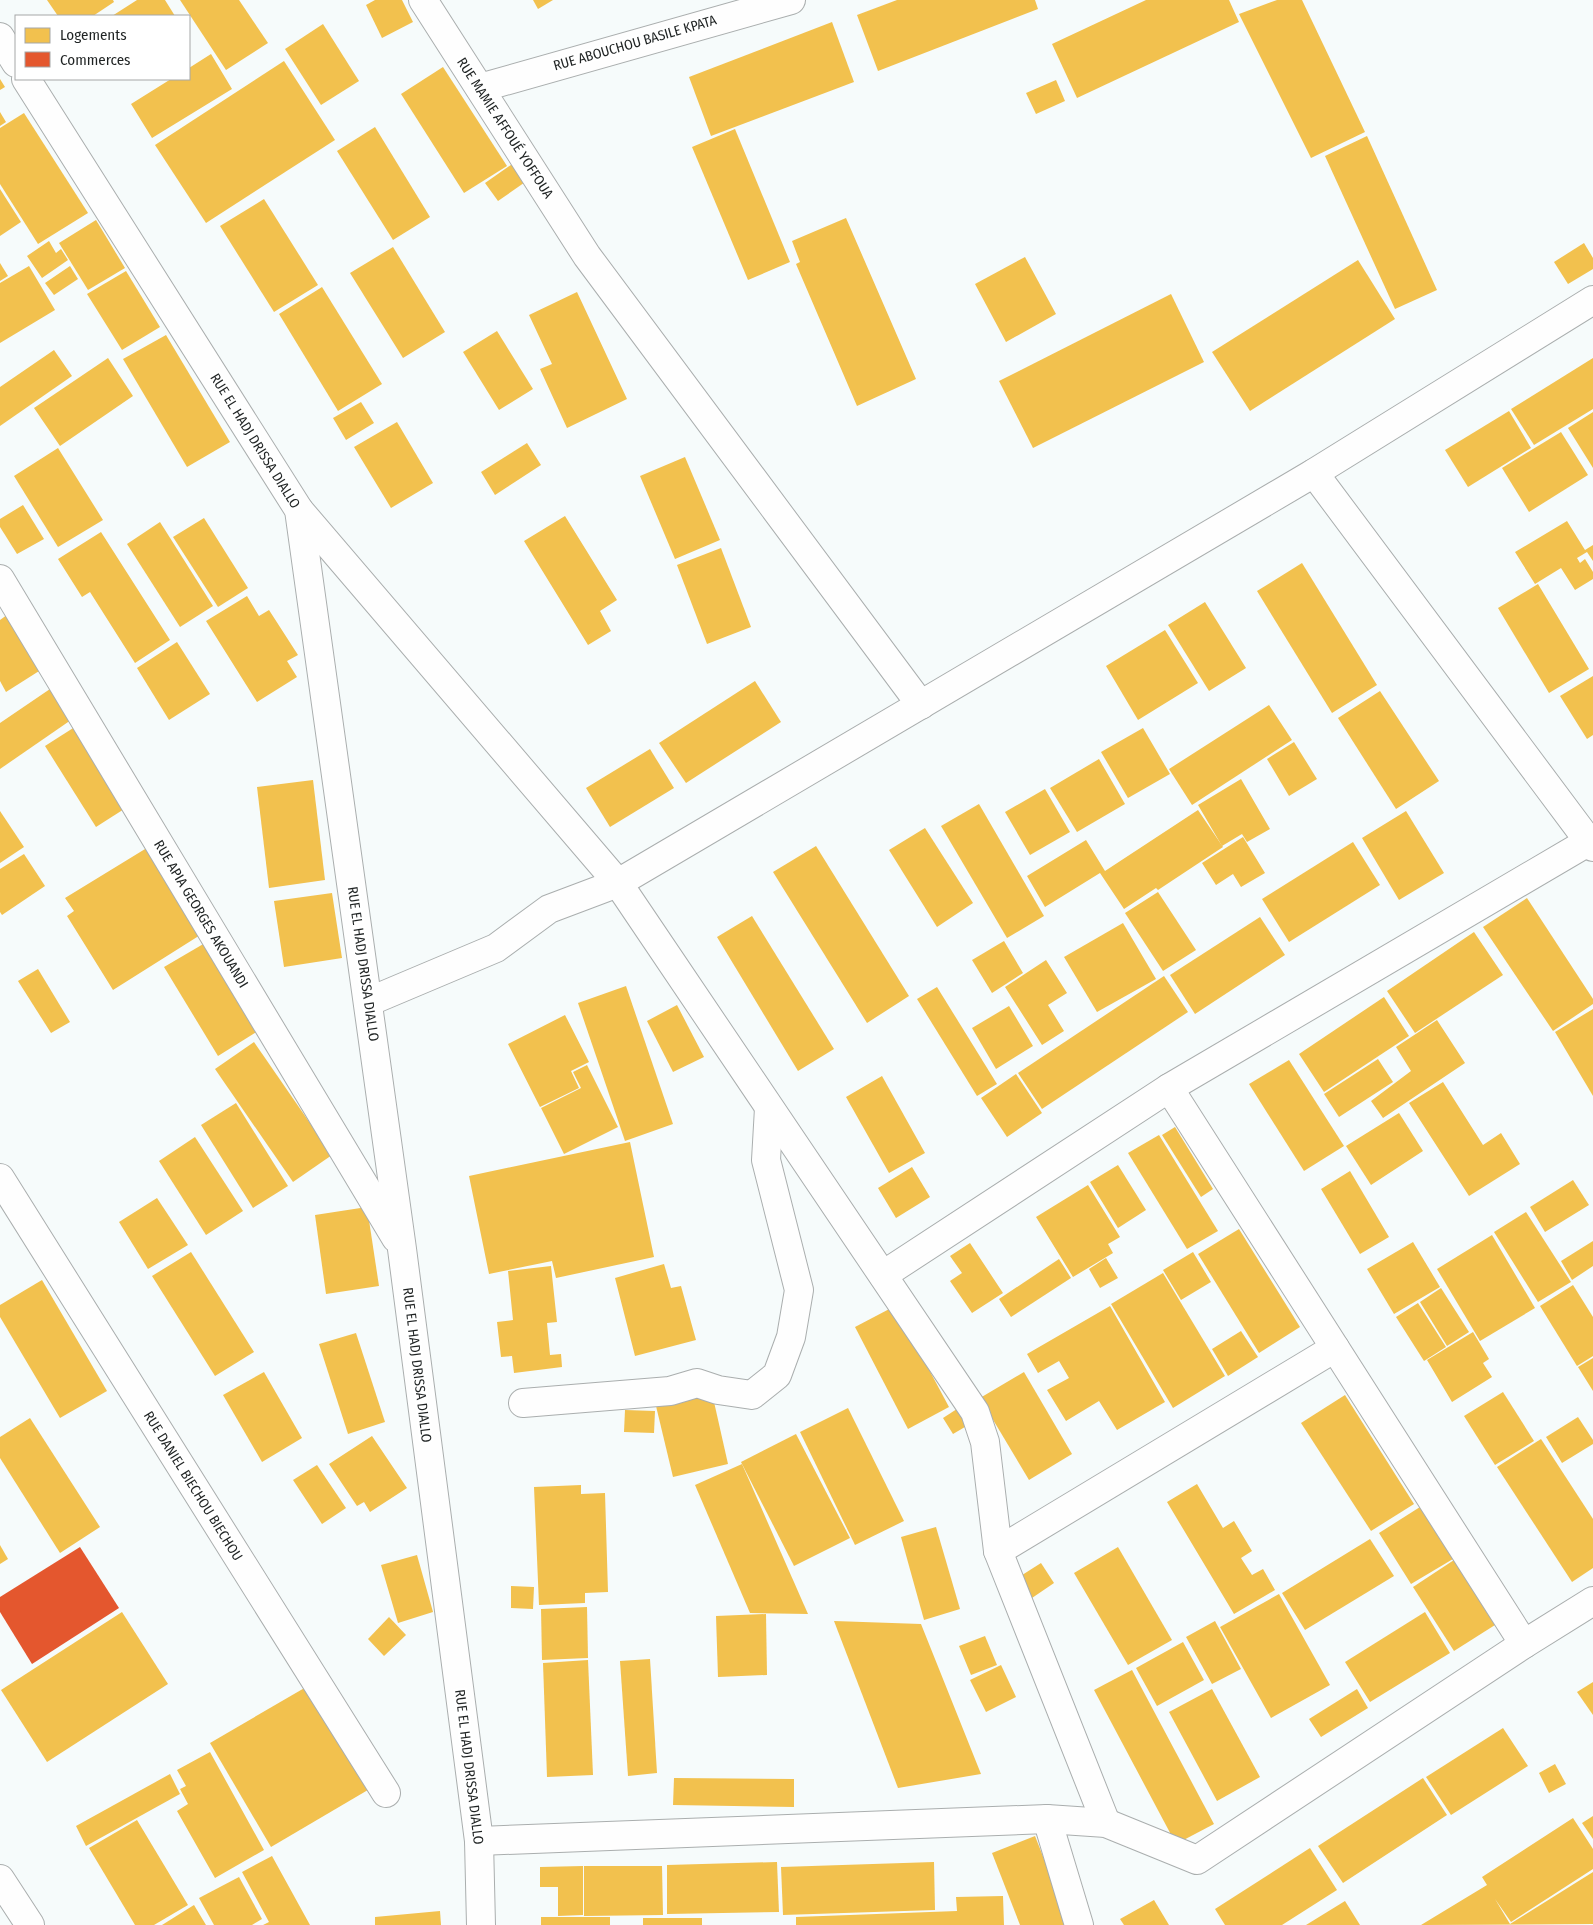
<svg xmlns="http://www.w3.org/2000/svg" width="1593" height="1925" viewBox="0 0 1593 1925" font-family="'Fira Sans Condensed',sans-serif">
<rect width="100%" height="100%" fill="#f6fbfb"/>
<g fill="#f2c14e">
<path d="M47 0H113L114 2 93 16H58Z"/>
<path d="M137 0H165L175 16H112Z"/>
<path d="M180 0H239L268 43 226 70Z"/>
<path d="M375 0H402L413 22 382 38 366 5Z"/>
<path d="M533 0H553L538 9Z"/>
<path d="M897 0H1035L1038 9 878 71 857 15Z"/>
<path d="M1146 0H1229L1239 22 1077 98 1052 44Z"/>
<path d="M1277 0H1302L1365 132 1311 158 1239 14Z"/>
<path d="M832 22 854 82 711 136 689 77Z"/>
<path d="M323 24 359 81 321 105 285 49Z"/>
<path d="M211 54 232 89 152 138 131 104 171 79H189V68Z"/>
<path d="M284 61 335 140 206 223 155 145Z"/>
<path d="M443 67 507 166 464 193 401 94Z"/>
<path d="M0 79 5 87 0 90Z"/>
<path d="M1056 80 1065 101 1036 114 1026 93Z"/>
<path d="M0 112 6 122 0 126Z"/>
<path d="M24 113 88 213 38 244 0 184V128Z"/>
<path d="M375 127 430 217 393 240 337 151Z"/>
<path d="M735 129 790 262 748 280 692 147Z"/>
<path d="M1367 136 1437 290 1395 309 1325 156Z"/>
<path d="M518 160 531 178 498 201 485 183Z"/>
<path d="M0 189 21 222 0 236Z"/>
<path d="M264 199 318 285 274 312 220 226Z"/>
<path d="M846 218 916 379 857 406 796 264 800 262 792 241Z"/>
<path d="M96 220 125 268 88 290 59 243Z"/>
<path d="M49 241 56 253 61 249 68 260 42 278 27 256Z"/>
<path d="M1584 243 1593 258V269L1568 284 1554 262Z"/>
<path d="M393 247 445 332 403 358 350 273Z"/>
<path d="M1025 257 1056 314 1006 342 975 284Z"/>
<path d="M1358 260 1395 319 1250 411 1212 352Z"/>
<path d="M0 263 8 276 0 281Z"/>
<path d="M29 266 55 310 0 343V283Z"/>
<path d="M70 266 78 279 54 295 45 283Z"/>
<path d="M126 271 160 327 122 350 87 294Z"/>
<path d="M322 287 382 384 338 411 279 314Z"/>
<path d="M577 292 627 399 567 428 540 369 552 364 529 315Z"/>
<path d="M1171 294 1204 362 1033 448 999 381Z"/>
<path d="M497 331 533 389 499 410 463 352Z"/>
<path d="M166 335 230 442 187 467 123 359Z"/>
<path d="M54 350 72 376 0 426V387Z"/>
<path d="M108 358 133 396 60 446 34 408Z"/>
<path d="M1593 358V409L1534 445 1511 409Z"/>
<path d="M361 402 374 423 346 440 333 418Z"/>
<path d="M1509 411 1531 448 1468 487 1445 450Z"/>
<path d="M1593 412V468L1568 428Z"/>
<path d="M397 422 433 483 391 508 354 447Z"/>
<path d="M1561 432 1588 475 1529 512 1502 468Z"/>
<path d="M527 443 541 465 495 495 481 472Z"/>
<path d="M58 448 103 520 58 547 14 476Z"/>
<path d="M685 457 720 540 675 559 640 476Z"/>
<path d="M23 505 44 539 17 554 0 527V519Z"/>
<path d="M565 516 617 600 600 611 611 631 588 645 524 541Z"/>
<path d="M204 518 248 588 218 607 173 537Z"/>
<path d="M1567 521 1585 550 1593 545V561L1587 552 1577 558 1580 563 1585 559 1593 572V579L1575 590 1561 568 1535 584 1515 552Z"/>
<path d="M160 522 213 606 180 627 127 544Z"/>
<path d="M101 532 170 640 135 663 90 592 82 597 58 559Z"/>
<path d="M721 548 751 627 707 644 677 565Z"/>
<path d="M1302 563 1377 685 1332 713 1257 591Z"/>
<path d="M1538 584 1589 669 1549 693 1498 608Z"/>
<path d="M247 596 259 616 269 610 298 655 287 661 297 677 257 702 206 621Z"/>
<path d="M1205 602 1246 668 1209 691 1168 625Z"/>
<path d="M11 612 47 666 6 692 0 681V620Z"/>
<path d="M1165 630 1198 683 1138 720 1106 666Z"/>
<path d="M177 642 210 694 169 720 137 668Z"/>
<path d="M1593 676V735L1587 739 1560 696Z"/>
<path d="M755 681 781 722 686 783 659 743Z"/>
<path d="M50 689 71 720 0 769V723Z"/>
<path d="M1380 691 1439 781 1396 809 1338 718Z"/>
<path d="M1269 705 1292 740 1192 805 1169 769Z"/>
<path d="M81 723 132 804 96 827 45 746Z"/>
<path d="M1143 728 1170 774 1128 798 1101 752Z"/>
<path d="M1294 742 1317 779 1289 796 1267 759Z"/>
<path d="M650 749 674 788 610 827 586 788Z"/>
<path d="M1099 759 1125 804 1077 832 1050 788Z"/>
<path d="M1241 779 1270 829 1247 842 1242 834 1222 846 1198 805Z"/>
<path d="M313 780 325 880 269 888 257 787Z"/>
<path d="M1045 789 1070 832 1030 855 1005 812Z"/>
<path d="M979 804 1044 916 1007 938 941 826Z"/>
<path d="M1198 810 1223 847 1158 890 1156 888 1124 909 1100 873 1045 907 1027 876 1086 840 1105 871Z"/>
<path d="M0 811 24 847 0 863Z"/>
<path d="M1406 811 1444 873 1399 900 1362 838Z"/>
<path d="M925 828 973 903 937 927 889 850Z"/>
<path d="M1243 837 1265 873 1241 887 1233 874 1216 885 1202 863Z"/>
<path d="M1353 842 1380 885 1289 942 1262 899Z"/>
<path d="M150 846 205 932 113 990 67 916 74 911 65 898Z"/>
<path d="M816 846 909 996 867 1023 773 872Z"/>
<path d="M24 854 45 886 2 915 0 912V869Z"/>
<path d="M1158 892 1196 950 1163 971 1125 913Z"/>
<path d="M332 893 342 958 284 967 274 901Z"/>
<path d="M1527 898 1593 999V1004L1553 1031 1483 927Z"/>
<path d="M752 916 834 1049 798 1071 717 937Z"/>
<path d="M1260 917 1285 955 1195 1014 1170 975Z"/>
<path d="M1123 923 1156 979 1097 1012 1064 957Z"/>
<path d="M1474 932 1503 975 1415 1033 1387 991Z"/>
<path d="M1004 941 1023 973 992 993 972 960Z"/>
<path d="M205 943 258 1031 218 1056 164 967Z"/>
<path d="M1046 960 1067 993 1048 1005 1064 1031 1042 1045 1005 987Z"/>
<path d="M38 969 70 1022 51 1033 18 981Z"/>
<path d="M1164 976 1188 1012 1042 1109 1018 1073Z"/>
<path d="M626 986 673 1124 625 1141 578 1003Z"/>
<path d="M937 987 997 1084 977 1096 917 999Z"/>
<path d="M1384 997 1409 1036 1324 1092 1299 1054Z"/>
<path d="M677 1005 704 1057 673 1072 647 1021Z"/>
<path d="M1009 1006 1033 1046 996 1069 972 1028Z"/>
<path d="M1593 1009V1096L1555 1032Z"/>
<path d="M565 1015 589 1062 571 1071 579 1088 540 1107 508 1044Z"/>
<path d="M1437 1020 1465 1063 1383 1118 1371 1101 1411 1071 1396 1047Z"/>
<path d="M254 1042 332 1155 293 1182 215 1069Z"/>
<path d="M1378 1059 1393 1082 1339 1117 1324 1094Z"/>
<path d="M1289 1060 1344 1146 1304 1171 1249 1084Z"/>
<path d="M587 1065 618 1127 564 1154 541 1108 581 1088 573 1072Z"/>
<path d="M1016 1074 1042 1113 1007 1137 981 1098Z"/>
<path d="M882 1076 925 1153 889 1173 846 1097Z"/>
<path d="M1443 1082 1483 1145 1501 1133 1520 1164 1469 1196 1409 1103Z"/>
<path d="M236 1103 288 1186 253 1208 201 1125Z"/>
<path d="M1399 1113 1423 1151 1371 1185 1346 1146Z"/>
<path d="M1175 1127 1213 1189 1201 1197 1162 1135Z"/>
<path d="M1159 1135 1218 1231 1187 1249 1128 1153Z"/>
<path d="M195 1137 243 1211 206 1235 159 1161Z"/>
<path d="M630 1142 654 1257 556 1278 552 1261 489 1274 469 1176Z"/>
<path d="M1118 1165 1146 1210 1118 1228 1090 1182Z"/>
<path d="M912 1167 930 1197 896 1218 878 1188Z"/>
<path d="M1350 1171 1389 1237 1360 1254 1321 1189Z"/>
<path d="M1573 1180 1589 1205 1545 1232 1530 1207Z"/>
<path d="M1088 1185 1120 1237 1108 1244 1113 1253 1073 1277 1036 1217Z"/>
<path d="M157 1198 188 1245 148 1269 119 1222Z"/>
<path d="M367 1207 379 1286 326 1294 315 1215Z"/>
<path d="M1526 1212 1571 1282 1538 1302 1494 1232Z"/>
<path d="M1239 1229 1300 1327 1259 1353 1198 1254Z"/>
<path d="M1492 1235 1535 1308 1480 1341 1437 1269Z"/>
<path d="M1593 1241V1266L1572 1280 1561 1261Z"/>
<path d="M1413 1242 1440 1287 1394 1314 1367 1269Z"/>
<path d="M970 1243 1003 1293 972 1313 950 1281 962 1273 950 1256Z"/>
<path d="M191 1252 254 1352 215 1376 152 1276Z"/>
<path d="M1193 1252 1211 1282 1181 1300 1163 1270Z"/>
<path d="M1106 1258 1118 1278 1100 1288 1089 1269Z"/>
<path d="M1059 1259 1071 1278 1011 1317 999 1299Z"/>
<path d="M664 1264 671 1288 681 1286 696 1340 635 1356 615 1278Z"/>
<path d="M551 1266 557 1322 547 1323 550 1355 561 1354 562 1367 514 1373 512 1356 501 1357 497 1322 513 1320 508 1271Z"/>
<path d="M1163 1273 1225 1376 1173 1408 1111 1304Z"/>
<path d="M42 1280 107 1391 60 1418 0 1317V1305Z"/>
<path d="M1573 1285 1593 1317V1356L1577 1366 1540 1306Z"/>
<path d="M1441 1288 1469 1332 1447 1346 1420 1302Z"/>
<path d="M1418 1303 1446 1347 1424 1361 1396 1317Z"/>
<path d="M895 1306 949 1407 908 1429 855 1327Z"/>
<path d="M1110 1306 1165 1402 1117 1430 1099 1401 1066 1421 1047 1390 1069 1378 1059 1361 1038 1373 1027 1354Z"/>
<path d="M1241 1331 1258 1357 1228 1376 1212 1349Z"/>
<path d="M1473 1332 1489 1359 1483 1363 1492 1377 1452 1402 1427 1360Z"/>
<path d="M356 1333 385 1422 348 1434 319 1344Z"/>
<path d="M1593 1358V1391L1578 1367Z"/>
<path d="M264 1372 302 1438 262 1462 223 1395Z"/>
<path d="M1024 1372 1072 1454 1029 1480 980 1398Z"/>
<path d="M1503 1392 1534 1441 1495 1465 1464 1416Z"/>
<path d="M712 1393 728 1464 673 1477 656 1406Z"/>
<path d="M1345 1395 1414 1504 1371 1531 1301 1423Z"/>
<path d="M960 1407 970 1424 953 1434 943 1418Z"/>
<path d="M848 1408 904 1521 855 1545 800 1432Z"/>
<path d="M625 1410 655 1411 654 1433 624 1432Z"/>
<path d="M1578 1417 1593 1440V1444L1562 1463 1546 1437Z"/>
<path d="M30 1418 100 1527 60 1553 0 1458V1437Z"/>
<path d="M796 1434 850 1538 794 1566 741 1462Z"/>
<path d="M372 1436 407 1488 370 1512 364 1502 357 1506 329 1464Z"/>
<path d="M1541 1439 1593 1519V1568L1572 1582 1497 1467Z"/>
<path d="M742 1464 808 1614 750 1613 695 1485Z"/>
<path d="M317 1465 346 1508 322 1524 293 1480Z"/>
<path d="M1197 1484 1223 1528 1234 1521 1252 1551 1241 1558 1252 1575 1263 1569 1275 1590 1234 1614 1167 1502Z"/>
<path d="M581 1485V1494L605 1493 608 1592 585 1593V1603L539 1605 534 1487Z"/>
<path d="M1420 1507 1453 1559 1411 1584 1379 1533Z"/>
<path d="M936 1527 960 1609 924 1620 901 1537Z"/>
<path d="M1370 1539 1394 1576 1305 1630 1282 1593Z"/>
<path d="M0 1545 8 1559 0 1564Z"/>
<path d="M1118 1547 1172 1640 1128 1665 1074 1573Z"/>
<path d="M417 1555 433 1612 398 1623 381 1565Z"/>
<path d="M1454 1560 1495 1625 1454 1651 1413 1587Z"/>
<path d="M1041 1563 1054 1583 1032 1598 1019 1577Z"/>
<path d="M511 1586 534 1587 533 1609 511 1608Z"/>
<path d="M1279 1594 1330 1685 1271 1718 1220 1627Z"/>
<path d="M587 1607 588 1658 542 1660 541 1609Z"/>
<path d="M122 1612 168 1684 47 1762 1 1690Z"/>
<path d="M1425 1612 1450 1653 1370 1702 1345 1662Z"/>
<path d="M766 1614 767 1675 718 1677 716 1616Z"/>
<path d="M389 1617 406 1635 384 1656 368 1639Z"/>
<path d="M834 1621 921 1624 981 1774 898 1788Z"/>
<path d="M1215 1621 1241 1669 1212 1684 1186 1637Z"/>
<path d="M985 1636 997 1665 971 1675 959 1646Z"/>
<path d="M1183 1642 1204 1680 1157 1706 1136 1668Z"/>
<path d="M650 1659 657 1773 628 1776 620 1661Z"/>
<path d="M588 1660 593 1775 547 1777 543 1663Z"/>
<path d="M1001 1665 1016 1697 986 1712 970 1680Z"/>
<path d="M1132 1670 1214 1824 1176 1844 1094 1690Z"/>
<path d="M1593 1682V1715L1577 1692Z"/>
<path d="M313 1683 373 1787 271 1847 210 1743Z"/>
<path d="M1212 1689 1260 1777 1217 1801 1169 1712Z"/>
<path d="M1357 1689 1368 1708 1321 1737 1309 1719Z"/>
<path d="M1503 1728 1528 1766 1451 1815 1426 1777Z"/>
<path d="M210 1752 264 1850 215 1878 177 1811 188 1804 180 1789 186 1786 177 1770Z"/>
<path d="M1555 1764 1566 1784 1549 1793 1539 1773Z"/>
<path d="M170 1774 180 1794 86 1846 76 1826Z"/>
<path d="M674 1778 794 1779V1807L673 1805Z"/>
<path d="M1423 1778 1447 1815 1343 1883 1318 1846Z"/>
<path d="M1593 1816V1839L1582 1823Z"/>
<path d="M1573 1818 1593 1849V1869L1511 1922 1495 1899 1510 1924 1593 1872V1924L1421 1925 1487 1885 1482 1877Z"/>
<path d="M137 1820 188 1905 154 1925H135L89 1848Z"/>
<path d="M1035 1836 1070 1925H1020L992 1853Z"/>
<path d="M1310 1848 1337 1890 1282 1925H1225L1215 1909Z"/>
<path d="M272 1856 310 1925H263L269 1922 242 1872Z"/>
<path d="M777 1862 779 1912 667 1914V1865Z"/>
<path d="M934 1862 935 1910 783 1915 781 1867Z"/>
<path d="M583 1866V1915L558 1916V1887H540V1867Z"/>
<path d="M584 1866H662L663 1915 584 1916Z"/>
<path d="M239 1877 262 1919 252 1925H214L199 1898Z"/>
<path d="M1003 1896 1004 1925H796V1917L957 1911 956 1897Z"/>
<path d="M1154 1900 1169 1925H1124L1120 1919Z"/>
<path d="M1345 1901 1360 1925H1306Z"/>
<path d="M194 1905 206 1925H162Z"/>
<path d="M440 1911 441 1925H375V1917Z"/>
<rect x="541" y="1917" width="69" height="8"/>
<rect x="643" y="1918" width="59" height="7"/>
</g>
<path fill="#e4572e" d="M80 1547 119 1608 32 1664 0 1612V1597Z"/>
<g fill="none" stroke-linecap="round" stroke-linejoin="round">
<g stroke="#aaaeae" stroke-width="30">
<g id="minor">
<path d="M423 0 587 256 921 705"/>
<path d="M0 37 16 63"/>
<path d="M26 79 299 510 402 1249 479 1841 481 1925"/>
<path d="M480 88 791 0"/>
<path d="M1314 473 1593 847"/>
<path d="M299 510 618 883 975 1412 985 1442 998 1551 1106 1823"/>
<path d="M0 579 396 1238"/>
<path d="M368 1002 496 948 549 909 618 883 1314 473 1593 300"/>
<path d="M1169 1088 1524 1644"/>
<path d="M0 1178 386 1793"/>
<path d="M883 1275 1169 1088 1593 839"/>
<path d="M523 1403 670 1391 697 1383 718 1390 752 1395 777 1375 791 1337 799 1290 766 1160 769 1108"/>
<path d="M998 1551 1335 1348"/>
<path d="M1047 1819 1079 1925"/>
<path d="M479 1841 1047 1819 1106 1823 1197 1860 1524 1644 1593 1601"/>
</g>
</g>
<g stroke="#aaaeae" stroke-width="30">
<path id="major" d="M0 1879 30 1925"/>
</g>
<use href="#minor" stroke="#fefefe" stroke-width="28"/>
<use href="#major" stroke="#fefefe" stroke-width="28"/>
</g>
<g text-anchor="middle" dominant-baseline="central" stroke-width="5" stroke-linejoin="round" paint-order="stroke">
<g font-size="14" fill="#1f2323" stroke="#fff">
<text transform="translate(635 43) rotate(-16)">RUE ABOUCHOU BASILE KPATA</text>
<text transform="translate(505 128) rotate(57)">RUE MAMIE AFFOUÉ YOFFOUA</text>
<text transform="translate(255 441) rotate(58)">RUE EL HADJ DRISSA DIALLO</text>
<text transform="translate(201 914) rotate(59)">RUE APIA GEORGES AKOUANDI</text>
<text transform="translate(363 964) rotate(82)">RUE EL HADJ DRISSA DIALLO</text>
<text transform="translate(417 1365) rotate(83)">RUE EL HADJ DRISSA DIALLO</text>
<text transform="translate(193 1486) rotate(58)">RUE DANIEL BIECHOU BIECHOU</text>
<text transform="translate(469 1767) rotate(83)">RUE EL HADJ DRISSA DIALLO</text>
</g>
</g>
<rect x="15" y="15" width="175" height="65" fill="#ffffff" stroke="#a5a7a7"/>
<rect x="25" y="28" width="25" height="15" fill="#f2c14e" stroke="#a5a7a7"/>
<text x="60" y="40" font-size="15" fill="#1f2323">Logements</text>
<rect x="25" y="52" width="25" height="15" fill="#e4572e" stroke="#a5a7a7"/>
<text x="60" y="65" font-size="15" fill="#1f2323">Commerces</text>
</svg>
